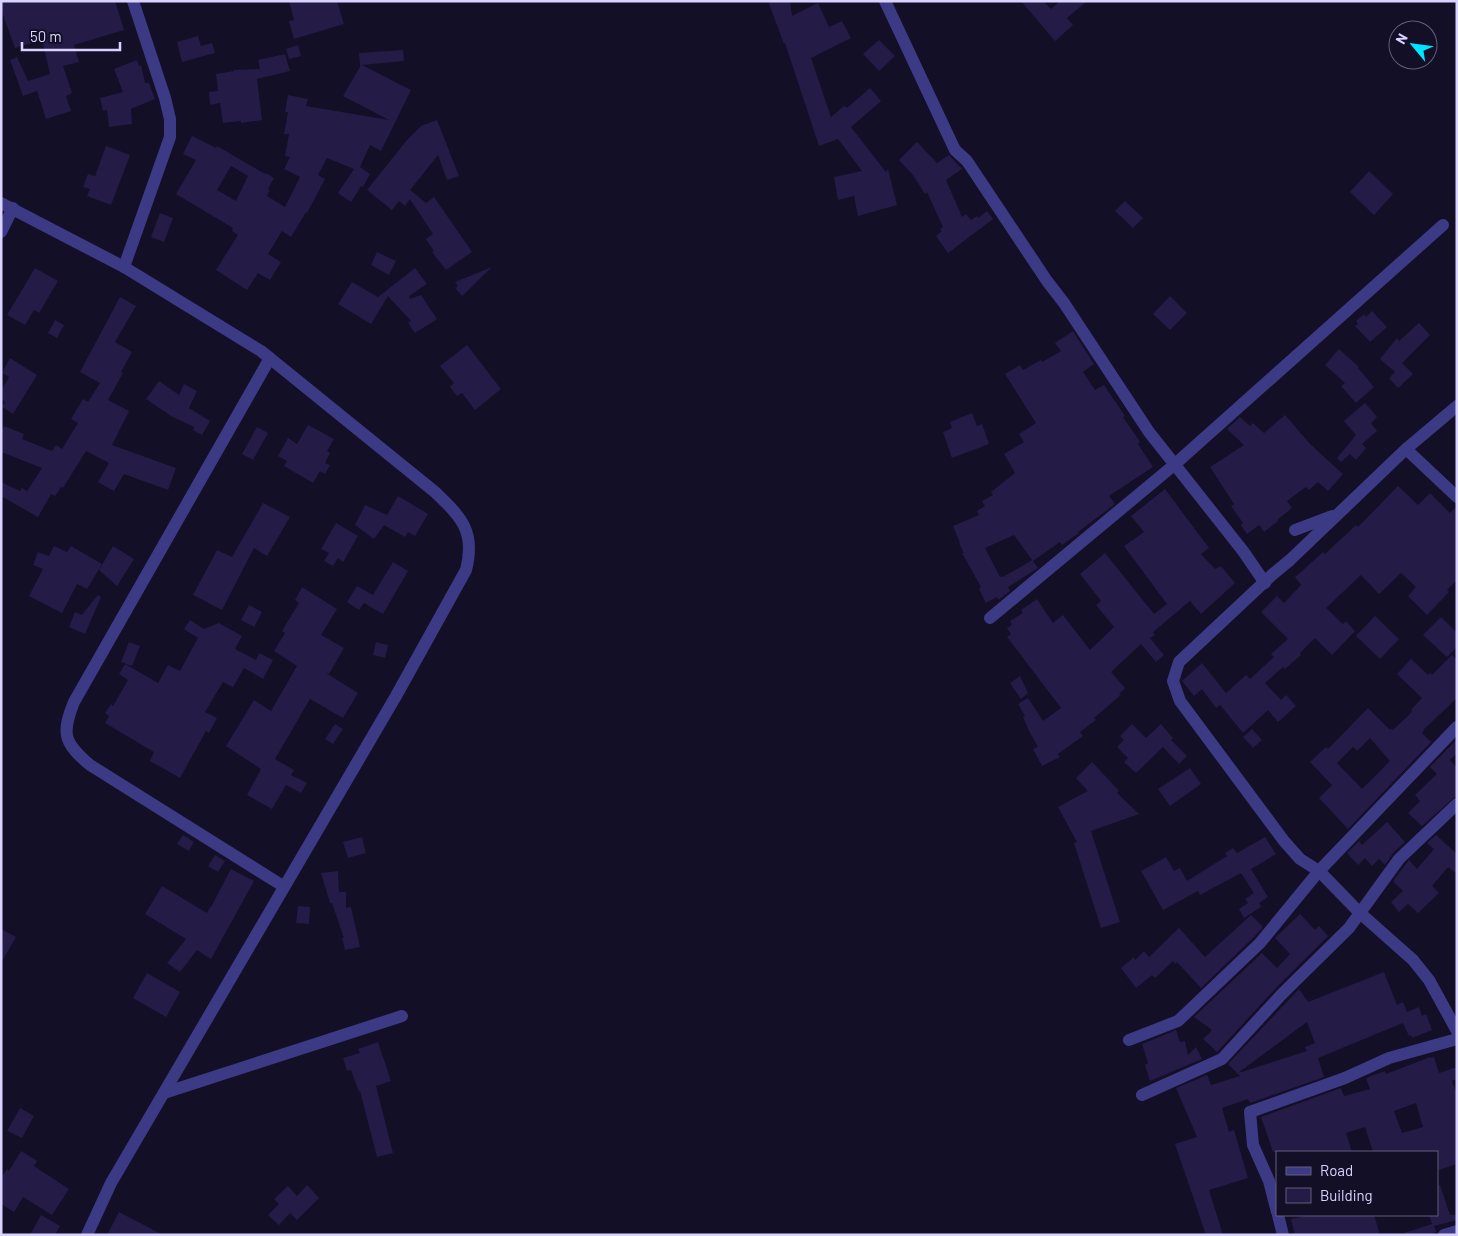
<svg xmlns="http://www.w3.org/2000/svg" width="1458" height="1236" viewBox="0 0 1458 1236" font-family="Barlow,sans-serif">
<rect width="100%" height="100%" fill="#130f26"/>
<g fill="#241b47" fill-rule="evenodd">
<path d="M1 1H115L124 30 74 45 79 62 63 66 72 93 66 96 71 111 46 119 37 91 23 96 10 60 17 57 28 81 50 74 42 40 15 48 1 10Z"/>
<path d="M289 1H337L344 24 294 39 289 21 294 20Z"/>
<path d="M768 1H790L792 16 818 3 829 27 842 21 851 38 811 58 831 117 844 106 847 108 870 88 881 101 851 127 886 172 888 169 897 205 858 216 854 196 838 200 834 177 862 171 838 139 819 146 785 43 784 44Z"/>
<path d="M1021 1H1043L1051 9 1060 1H1087L1067 18 1073 25 1055 41Z"/>
<path d="M198 36 201 46 212 43 215 53 182 62 177 42Z"/>
<path d="M879 40 895 56 879 71 863 54Z"/>
<path d="M298 45 301 56 289 59 286 49Z"/>
<path d="M403 50 404 61 362 65 411 90 381 151 370 145 360 167 370 174 363 187 361 186 351 202 338 193 354 169 327 158 318 175 325 179 307 213 306 212 291 237 282 231 268 254 281 262 270 280 258 273 247 290 216 270 238 235 232 231 233 228 176 194 196 160 183 154 192 136 216 148 217 146 265 174 266 173 274 178 268 189 270 190 267 196 285 207 300 177 284 169 290 157 285 156 289 134H284L288 112H285L288 95 308 99 306 106 389 120 343 96 361 65 360 66 359 53ZM231 166 248 176 236 201 217 190Z"/>
<path d="M285 54 290 71 257 79 262 120 241 123V121L223 123 220 103 210 105 209 92 218 91 216 74 234 71V70L260 69 258 60Z"/>
<path d="M137 60 139 66 141 65 145 83H149L155 99 131 109 132 124 109 127 107 110 103 111 100 98 123 92 114 69Z"/>
<path d="M437 120 459 176 447 180 438 155 410 190 426 203 434 197 472 252 446 270 432 252 434 251 426 239 433 234 410 199 405 206 399 201 392 210 367 190 407 140 421 126Z"/>
<path d="M917 142 937 163 949 155 962 169 946 180 962 217 966 214 971 220 977 216 978 218 987 211 993 219 948 253 936 236 942 231 940 229 943 227 927 192 925 194 913 175 899 160Z"/>
<path d="M106 146 130 155 111 205 87 196 90 189 83 187 88 174 95 176Z"/>
<path d="M1369 171 1393 194 1374 215 1350 192Z"/>
<path d="M1125 201 1143 218 1133 228 1115 211Z"/>
<path d="M160 213 173 218 164 242 151 237Z"/>
<path d="M377 252 396 261 389 275 371 265Z"/>
<path d="M492 267 462 296 455 288 458 286 455 282Z"/>
<path d="M35 268 58 281 39 313 34 310 25 325 7 315Z"/>
<path d="M415 268 427 284 409 296 410 299 421 295 437 319 415 333 408 323 411 321 388 296 371 324 338 304 352 282 378 297Z"/>
<path d="M1170 296 1187 313 1170 330 1153 314Z"/>
<path d="M120 297 136 306 115 342 132 352 121 372 123 373 108 400 129 411 112 445 176 468 168 490 124 474 114 491 98 482 109 463 86 451 63 488 61 487 55 496 51 494 38 517 1 496V482L20 491 22 488 27 491 42 468 1 452V432L4 426 24 434 22 439 52 451 56 445 62 449 78 423 71 419 83 399 88 402 100 383 80 372Z"/>
<path d="M1372 311 1387 327 1370 342 1355 326 1358 324 1356 321 1364 314 1366 317Z"/>
<path d="M55 320 64 325 57 338 48 333Z"/>
<path d="M1419 323 1430 335 1402 363 1413 374 1398 388 1389 378 1395 372 1380 359 1397 338 1399 341Z"/>
<path d="M1073 331 1094 364 1083 372 1095 390 1104 385 1125 416 1123 417 1140 442 1138 444 1153 467 1109 496 1115 504 1078 532 1079 533 1062 545 1060 542 1033 561 1038 568 1008 587 1010 591 1001 598 998 600 997 597 986 603 980 591 979 588 981 587 962 553H964L959 543H960L953 526 979 515 977 511 985 506 982 501 993 495 991 492 1015 473 1004 454 1024 442 1019 434 1036 423 1005 374 1020 365 1023 370 1041 360 1042 362 1061 351 1055 343ZM1014 535 1032 560 1003 577 1002 576 1000 577 985 548Z"/>
<path d="M467 345 501 389 475 410 462 393 457 396 450 387 454 383 440 366Z"/>
<path d="M1339 349 1359 367 1358 368 1374 387 1356 403 1341 386 1345 383 1325 365Z"/>
<path d="M10 358 37 375 13 414 2 407 5 402 1 399V391L9 377 2 373Z"/>
<path d="M159 381 179 395 184 384 197 391 189 408 210 421 202 435 193 430 194 427 171 416 146 399Z"/>
<path d="M1365 403 1377 417 1371 423 1377 431 1362 444 1366 448 1356 460 1350 454 1341 462 1337 458 1356 435 1344 421Z"/>
<path d="M972 413 977 426 982 424 989 444 952 458 943 432 952 428 950 422Z"/>
<path d="M1285 415 1310 444 1343 474 1328 491 1318 482 1309 490 1306 487 1287 501 1292 508 1277 520 1278 521 1264 532 1259 525 1247 534 1241 525 1243 523 1231 506 1234 504 1210 467 1244 445 1227 429 1240 417 1250 426 1253 423 1264 433Z"/>
<path d="M308 425 334 439 327 451 330 453 325 463 330 465 325 474 320 471 313 483 284 466 287 461 278 456 288 438 297 444Z"/>
<path d="M257 427 268 433 253 460 242 454Z"/>
<path d="M1398 486 1418 505 1430 493 1450 513 1457 506V580L1447 590 1449 592 1427 615 1408 596 1416 587 1401 573 1379 594 1361 575 1326 608 1343 624 1346 621 1355 631 1332 655 1315 638 1300 653 1301 655 1285 669 1283 667 1265 683 1281 700 1286 695 1296 706 1278 722 1268 710 1243 733 1220 705 1216 708 1202 689 1194 696 1182 681 1202 663 1226 693 1246 675 1250 679 1274 657 1271 654 1288 639 1261 612 1277 596 1284 603 1301 585 1295 577 1301 572 1323 552 1325 554 1356 525 1358 527Z"/>
<path d="M1165 489 1209 548 1201 554 1215 569 1221 566 1235 583 1201 614 1190 601 1153 632 1155 635 1150 638 1164 655 1156 662 1141 644 1111 672 1125 688 1119 694 1121 695 1094 718 1096 720 1080 732 1083 736 1058 754 1060 757 1042 766 1033 749 1038 747 1029 731 1023 717 1025 716 1018 704 1028 698 1043 721 1061 708 1007 637 1011 634 1007 628 1012 625 1010 621 1023 613 1021 610 1037 599 1053 623 1063 615 1090 650 1114 627 1096 605 1101 601 1080 574 1105 553 1154 614 1167 604 1124 546 1144 532 1131 516Z"/>
<path d="M398 496 428 514 415 536 408 532 405 537 384 525 374 539 355 525 365 505 387 515Z"/>
<path d="M263 503 290 517 267 556 254 548 222 610 193 595 217 550 232 557Z"/>
<path d="M336 523 358 536 343 562 338 558 333 566 324 561 329 553 321 549Z"/>
<path d="M54 546 67 552 71 546 102 564 87 589 77 584 62 613 29 596 43 569 33 565 38 552 49 556Z"/>
<path d="M113 546 134 559 117 586 99 570Z"/>
<path d="M393 562 408 571 383 614 364 603 359 610 347 602 357 586 373 595Z"/>
<path d="M302 587 337 609 321 635 344 648 329 674 326 673 358 693 343 718 310 699 275 759 294 770 291 775 307 783 301 793 286 785 272 809 247 795 261 769 226 746 254 700 271 711 297 666 274 651 285 633 282 631 299 603 295 600Z"/>
<path d="M98 595 101 597 85 634 69 627 75 612 82 615Z"/>
<path d="M249 605 262 612 254 627 241 620Z"/>
<path d="M1375 616 1399 639 1380 659 1356 636Z"/>
<path d="M1441 617 1457 633V647L1447 657 1423 635Z"/>
<path d="M190 620 204 629 219 623 242 636 235 649 256 660 259 653 273 660 263 679 244 668 233 687 223 682 205 712 217 718 209 733 206 731 180 778 150 761 154 752 105 723 109 716 105 713 111 704 113 706 128 680 119 674 125 664 158 683 168 665 180 671 198 638 184 629Z"/>
<path d="M129 642 140 646 132 666 121 662Z"/>
<path d="M376 642 388 645 385 658 373 655Z"/>
<path d="M1452 655 1457 660V698L1423 730 1424 731 1422 733 1431 742 1348 829 1319 798 1332 785 1310 762 1326 747 1328 749 1368 708 1390 730 1391 729 1393 730 1410 714 1412 711 1411 710 1422 698 1397 674 1411 659 1428 675 1430 673 1432 675ZM1370 738 1390 761 1362 789 1337 763 1353 747 1357 751Z"/>
<path d="M1020 676 1028 693 1021 699 1010 683Z"/>
<path d="M335 724 343 729 333 744 325 739Z"/>
<path d="M1132 724 1146 738 1161 724 1173 738 1171 740 1187 756 1179 764 1163 747 1136 773 1124 762 1128 758 1117 747 1124 740 1120 736Z"/>
<path d="M1252 729 1262 740 1253 748 1243 737Z"/>
<path d="M1457 739V753L1450 760 1457 768V795L1422 826 1408 813 1420 801 1415 795 1437 774 1430 767Z"/>
<path d="M1092 762 1119 791 1117 793 1139 814 1091 831 1120 922 1101 928 1074 843 1077 842 1058 807 1088 791 1076 778Z"/>
<path d="M1190 768 1201 784 1170 806 1158 789Z"/>
<path d="M1387 822 1405 842 1393 853 1385 865 1379 859 1372 866 1365 858 1358 865 1347 853 1359 841 1362 845Z"/>
<path d="M183 835 194 842 189 851 177 844Z"/>
<path d="M1436 835 1457 854V874L1448 867 1432 886 1439 893 1418 913 1408 904 1399 912 1391 902 1403 891 1393 881 1409 860 1417 869 1434 849 1427 843Z"/>
<path d="M362 837 366 853 348 858 343 842Z"/>
<path d="M1265 837 1276 854 1251 869 1268 897 1259 903 1261 907 1244 918 1239 909 1248 903 1245 899 1254 893 1241 873 1200 895 1198 891 1163 910 1141 871 1166 857 1174 871 1180 868 1187 881 1227 856 1225 853 1233 848 1237 853Z"/>
<path d="M215 855 225 861 218 872 208 866Z"/>
<path d="M231 869 254 881 211 959 197 950 180 972 167 963 186 939 145 914 162 886 207 913 210 907H211Z"/>
<path d="M338 871 339 892H346V908L351 907 360 947 345 950 342 938H344L332 903H330L321 873Z"/>
<path d="M298 906 310 907 309 924 296 923Z"/>
<path d="M1300 914 1315 930 1319 926 1328 936 1276 988 1217 1052 1203 1039 1212 1030 1194 1017 1262 953 1277 968 1290 954 1275 938Z"/>
<path d="M1251 915 1263 927 1254 937 1201 988 1177 962 1175 964 1173 961 1155 978 1152 975 1136 988 1121 968 1134 957 1135 960 1144 951 1149 957 1179 928 1205 957Z"/>
<path d="M1 929 16 937 1 963Z"/>
<path d="M1384 972 1397 1005 1403 1002 1407 1012 1419 1007 1422 1016 1426 1014 1432 1030 1412 1038 1411 1035 1409 1036 1403 1023 1318 1058 1324 1077 1250 1103 1248 1099 1222 1108 1229 1132 1234 1130 1248 1178 1209 1190 1223 1235H1206L1175 1144 1197 1137 1176 1088 1207 1075 1211 1085 1240 1076 1228 1064 1299 989 1308 1002ZM1307 1022 1315 1043 1305 1047 1307 1051 1238 1073Z"/>
<path d="M147 973 180 992 166 1017 133 998Z"/>
<path d="M1176 1030 1180 1042 1185 1041 1188 1055 1196 1047 1202 1059 1150 1081 1145 1065 1148 1063 1142 1044Z"/>
<path d="M378 1042 391 1081 376 1086 393 1153 377 1157 360 1091 359 1092 351 1070 347 1071 343 1058 360 1053 358 1049Z"/>
<path d="M1430 1057V1058L1434 1057 1439 1073 1457 1067V1079L1452 1081 1457 1094V1164L1439 1170 1437 1163V1152H1373L1365 1127 1346 1133 1352 1152H1273L1261 1117 1341 1088 1344 1096 1370 1089 1366 1078 1385 1071 1386 1074ZM1416 1103 1423 1127 1402 1133 1394 1111Z"/>
<path d="M20 1108 34 1116 22 1138 7 1131Z"/>
<path d="M21 1151 37 1161 34 1166 69 1189 52 1215 23 1197 14 1212 1 1204V1178L7 1169 9 1171Z"/>
<path d="M307 1185 319 1198 297 1220 290 1213 279 1225 268 1215 279 1204 274 1199 288 1186 297 1196Z"/>
<path d="M1440 1185 1450 1215H1457V1220L1434 1226 1436 1232 1430 1235H1405L1404 1233 1432 1224 1429 1215H1437V1186Z"/>
<path d="M119 1212 163 1235H107Z"/>
<path d="M41 1215 60 1226 55 1235H30Z"/>
<path d="M1310 1215H1374L1380 1235H1295L1291 1219Z"/>
</g>
<g fill="none" stroke-linecap="round" stroke-linejoin="round">
<g stroke="#3d3a85" stroke-width="12">
<path d="M885 1 955 150 967 161 1047 281 1064 303 1149 432 1243 551 1265 583"/>
<path d="M1 203 124 267 261 351 435 492C461 517 476 531 466 570L396 696 111 1183 87 1235"/>
<path d="M1 232 13 208"/>
<path d="M124 267 170 137V119L165 98 133 1"/>
<path d="M270 358 74 702C61 734 64 743 90 765L283 886"/>
<path d="M1457 406 1406 449 1290 560 1273 574 1179 662 1173 681 1180 701 1284 841 1300 859 1319 871 1360 913 1413 960 1429 980 1457 1031"/>
<path d="M1406 449 1457 497"/>
<path d="M1295 530 1332 516"/>
<path d="M990 618 1174 465 1443 225"/>
<path d="M1129 1040 1178 1021 1260 943 1319 871 1457 727"/>
<path d="M164 1093 402 1016"/>
<path d="M1142 1095 1222 1059 1282 994 1349 928 1399 859 1457 804"/>
<path d="M1277 1212 1269 1181 1253 1145 1250 1112 1345 1078 1389 1058 1457 1039"/>
<path d="M1278 1215 1283 1235"/>
<path d="M1444 1235 1457 1231"/>
</g>
</g>
<rect width="1458" height="1236" fill="none" stroke="#d9d4ff" stroke-width="5"/>
<rect x="1276" y="1151" width="162" height="65" fill="#130f26" stroke="#625e7d"/>
<rect x="1286" y="1167" width="25" height="8" fill="#3d3a85" stroke="#625e7d"/>
<text x="1320" y="1176" font-size="15" fill="#d9d4ff">Road</text>
<rect x="1286" y="1188" width="25" height="15" fill="#241b47" stroke="#625e7d"/>
<text x="1320" y="1201" font-size="15" fill="#d9d4ff">Building</text>
<g transform="translate(1413 45) rotate(299)"><circle r="24" fill="#130f26" stroke="#625e7d"/>
<path d="M0-4L9 19L0 12L-9 19Z" fill="#00e5ff"/>
<text y="-8" font-size="14" font-weight="bold" text-anchor="middle" fill="#d9d4ff">N</text>
</g>
<path d="M22 42v8h98v-8" fill="none" stroke="#d9d4ff" stroke-width="2.5"/>
<text x="30" y="42" font-size="15" fill="#d9d4ff" stroke="#130f26" stroke-width="4" paint-order="stroke">50 m</text>
</svg>
